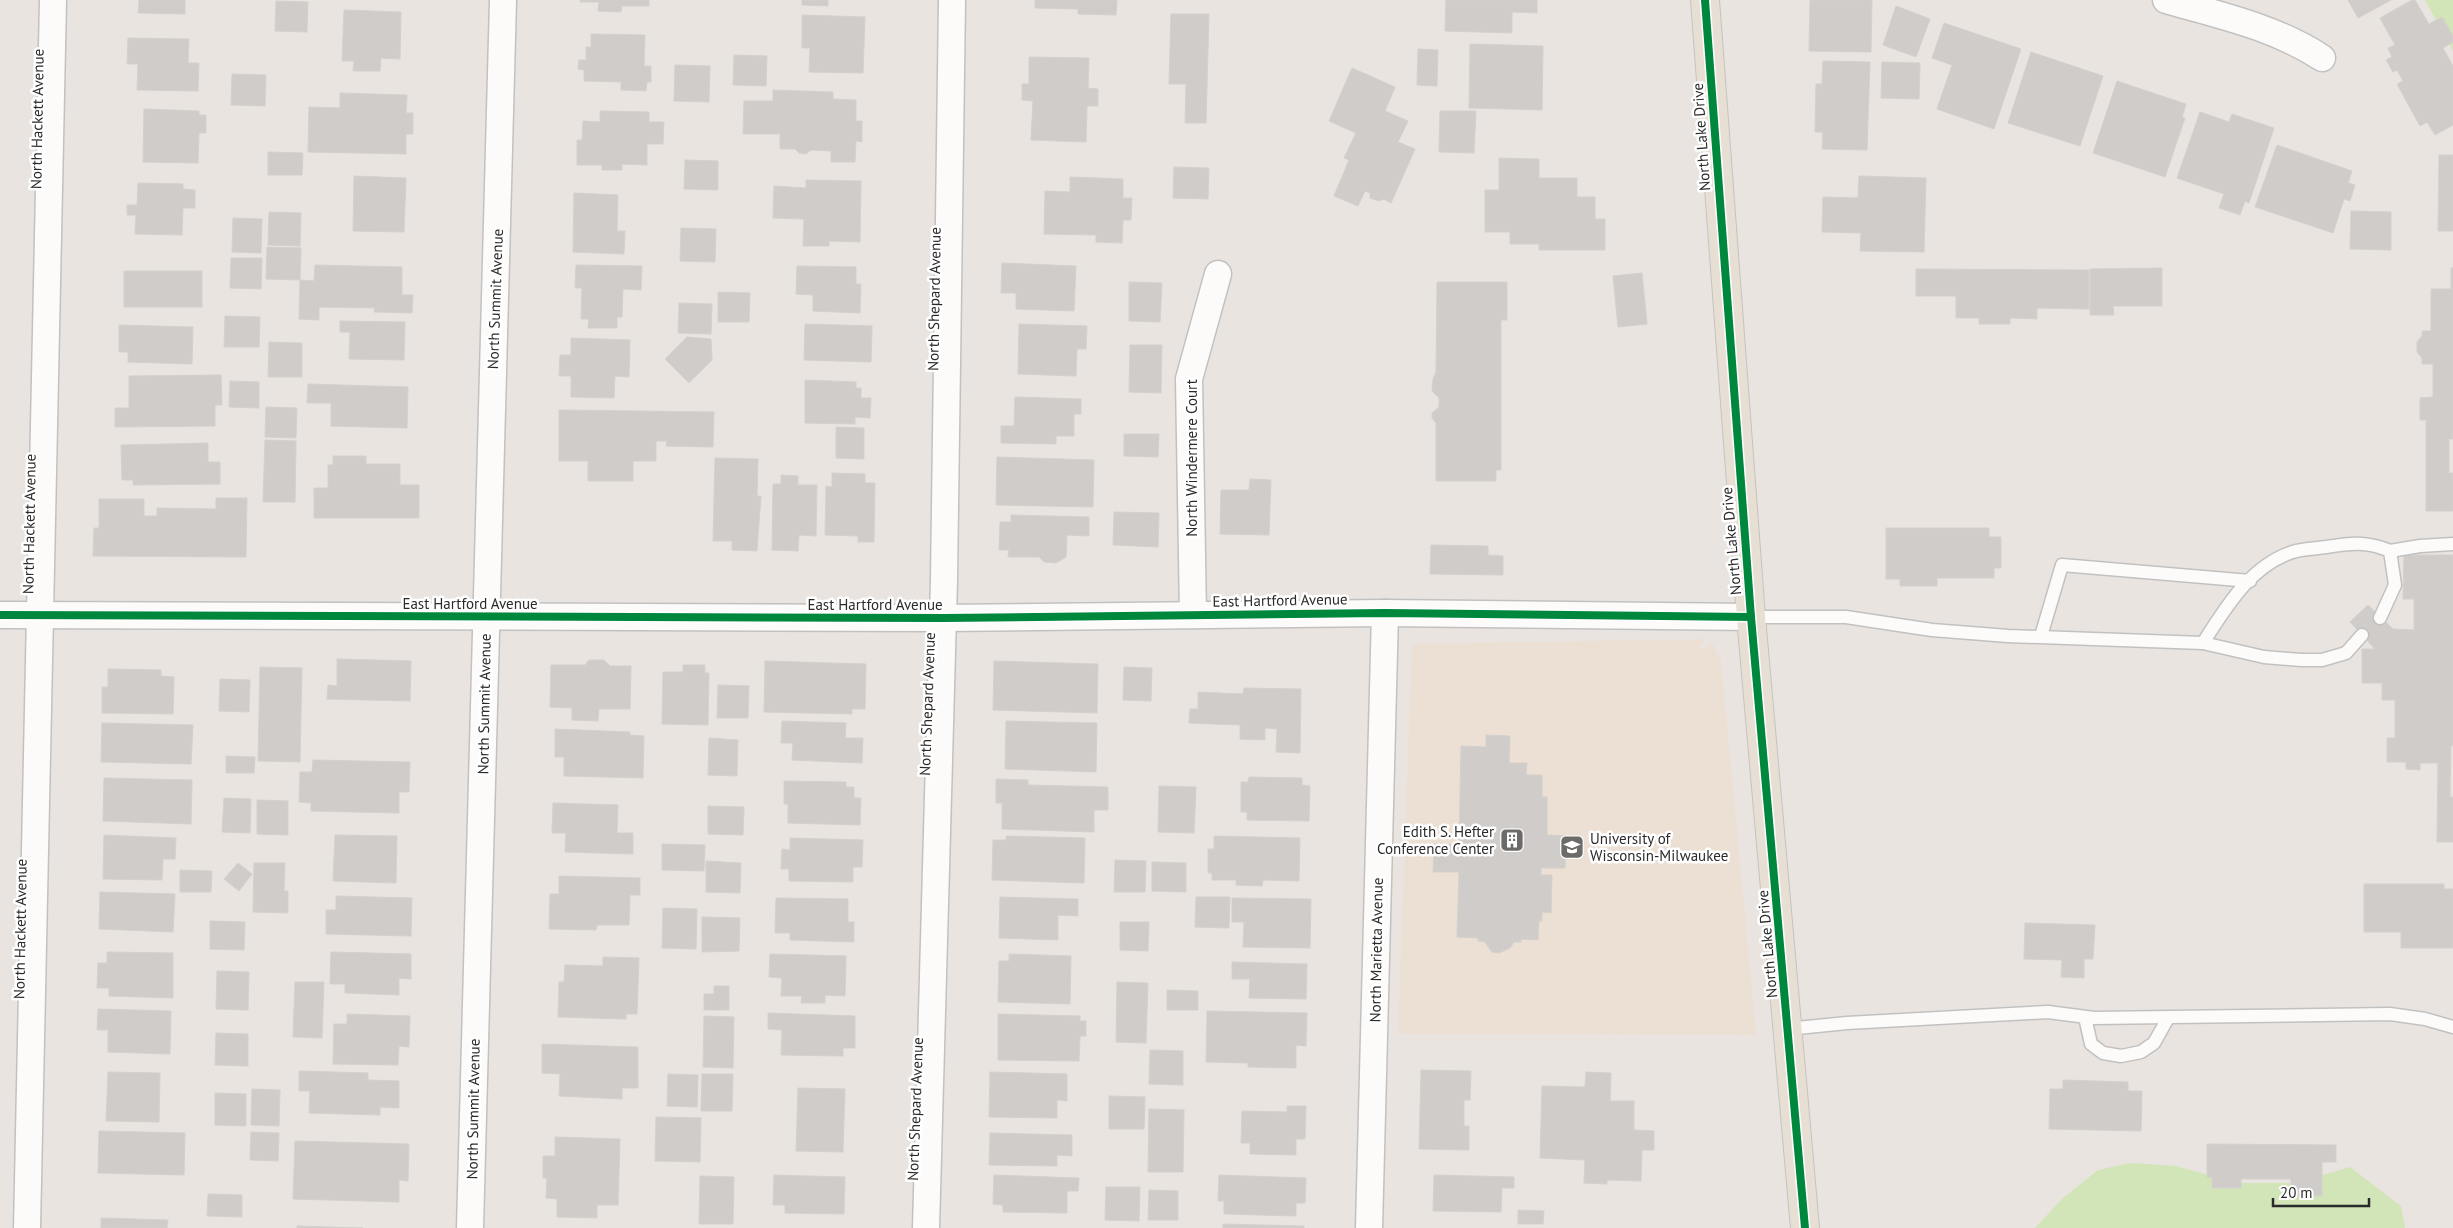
<svg xmlns="http://www.w3.org/2000/svg" width="2453" height="1228" viewBox="0 0 2453 1228" font-family="'PT Sans',sans-serif">
<rect width="100%" height="100%" fill="#e9e4e0"/>
<path fill="#ece0d4" d="M1705 639 1697 651 1712 643 1721 660 1756 1035 1398 1034 1412 644Z"/>
<g fill="#d1e5b8">
<path d="M2425 0H2453V51Z"/>
<path d="M2130 1163 2176 1166 2237 1183H2296L2350 1167 2401 1206 2405 1228H2035L2063 1198 2098 1170Z"/>
</g>
<g fill="#d0ccca" stroke="#d4d0cc">
<path d="M139 0H185V14L138 13Z"/>
<path d="M580 0H649V6H622L621 12 598 11 599 2H580Z"/>
<path d="M802 0H828V6L802 5Z"/>
<path d="M1035 0H1117L1116 15 1078 14V9L1035 8Z"/>
<path d="M1446 0H1537V13L1512 12V33L1445 31Z"/>
<path d="M1810 0H1872L1871 52 1809 51Z"/>
<path d="M2348 0H2391L2358 18Z"/>
<path d="M2412 0H2415L2429 24 2442 17 2453 36V42L2443 48 2453 66V125L2435 135 2427 122 2420 126 2397 84 2403 81 2397 70 2393 72 2386 60 2392 57 2388 48 2395 45 2380 18Z"/>
<path d="M276 1 308 2 307 32 275 31Z"/>
<path d="M1896 6 1930 19 1916 57 1883 45Z"/>
<path d="M344 10 401 12 400 59 381 58 380 71H353L354 61H342Z"/>
<path d="M1171 14H1209L1206 123H1185L1186 84H1169Z"/>
<path d="M802 15 865 17 863 73 809 72 810 48H802Z"/>
<path d="M1944 23 2021 49 1994 129 1937 109 1952 65 1932 58Z"/>
<path d="M591 34 645 35 644 66H651V82H647L646 91 621 90V82L584 81V70L578 69 579 60H586V47H591Z"/>
<path d="M128 38 189 39 188 63H199L198 91 137 90 138 64H127Z"/>
<path d="M1470 44 1543 46 1542 110 1469 108Z"/>
<path d="M1418 49 1438 50 1437 86 1417 85Z"/>
<path d="M2031 52 2103 76 2080 146 2008 123Z"/>
<path d="M734 55 767 56 766 86 733 85Z"/>
<path d="M1029 57 1089 58 1088 88 1098 89V106H1087L1086 142 1031 140 1033 101 1022 100V84H1029Z"/>
<path d="M1823 61 1870 62 1867 150 1822 149 1823 132H1815L1816 84H1822Z"/>
<path d="M1882 62 1920 63 1919 99 1881 98Z"/>
<path d="M675 65 710 66 709 102 674 101Z"/>
<path d="M1352 68 1395 87 1385 111 1408 121 1398 142 1415 149 1391 203 1384 199 1379 201 1370 198V193L1365 191 1358 206 1334 196 1349 160 1344 158 1356 133 1329 121Z"/>
<path d="M232 74 266 75 265 106 231 105Z"/>
<path d="M2117 81 2186 104 2182 117 2185 118 2165 177 2093 153Z"/>
<path d="M773 90 833 92V99L856 100V121H862V142L856 141 855 162H831V151L811 150 806 154 799 153 795 149H780V134H743L744 101H773Z"/>
<path d="M340 93 407 95 406 113H413V134H406V154L308 152 309 107 340 108Z"/>
<path d="M144 109 199 111V115H206V133H199L198 163 143 162Z"/>
<path d="M600 111 649 112V122H664L663 144H647V165L622 164V170H602V165H577V140H582L583 121 600 122Z"/>
<path d="M1440 111H1476L1474 153 1439 152Z"/>
<path d="M2200 112 2229 122 2232 114 2274 128 2249 203 2245 201 2240 215 2219 208 2224 194 2177 178Z"/>
<path d="M2277 145 2352 171 2348 183 2355 185 2350 201 2344 199 2333 233 2255 207Z"/>
<path d="M268 152 303 153 302 175H268Z"/>
<path d="M2439 155H2453V231H2438Z"/>
<path d="M1499 158 1539 159V178H1577V197H1595V219H1605V250H1539V244H1510V232H1485V190H1499Z"/>
<path d="M685 160 718 161V190L684 189Z"/>
<path d="M1174 167 1209 168 1208 199 1173 198Z"/>
<path d="M354 176 406 178 404 232 353 231Z"/>
<path d="M1859 176 1926 178 1924 252 1860 251 1861 233 1822 232 1823 197 1858 198Z"/>
<path d="M1070 177 1123 179V198H1132L1131 220H1123L1122 243 1096 242V235L1044 234 1045 191 1070 192Z"/>
<path d="M806 180 861 181 860 242 829 241V246H803L804 219 773 218 774 186 806 188Z"/>
<path d="M138 183 183 184V189L195 190V208H183L182 235 135 234 136 215H127V205H137Z"/>
<path d="M574 193 618 195 617 231H625L624 254 573 252Z"/>
<path d="M2351 211 2391 212V250L2350 249Z"/>
<path d="M269 212 301 213 300 246 268 245Z"/>
<path d="M233 218 262 219 261 253 232 252Z"/>
<path d="M681 228 716 229 715 262 680 261Z"/>
<path d="M267 247 301 248 300 280 266 279Z"/>
<path d="M231 258H262L261 289 230 288Z"/>
<path d="M1002 263 1076 266 1074 311 1016 309V293H1001Z"/>
<path d="M315 265 402 267V295H413L412 313 374 312 375 308 319 307V320L299 319 300 280 314 281Z"/>
<path d="M576 265 642 266 641 290 623 289 622 317H617V328H588L589 319H581L582 288H575Z"/>
<path d="M797 266 856 267V284H861L860 313 813 311V295L796 294Z"/>
<path d="M2162 268V306H2113L2114 315H2090V269Z"/>
<path d="M2451 268H2453V439H2449V473H2453V511H2426V420H2420V398L2433 397V364H2422V358L2417 352V342L2422 336V331H2431V289H2451Z"/>
<path d="M1916 269 2089 270V309L2037 308V319L2010 318V324H1979V318H1956V296H1916Z"/>
<rect x="124" y="271" width="78" height="36"/>
<path d="M1642 273 1647 324 1618 327 1613 276Z"/>
<path d="M1129 282 1162 283 1160 322 1129 321Z"/>
<path d="M1437 282H1507V320H1501V470H1496V481H1436V423L1432 418V413L1439 407V398L1432 391 1433 379 1436 372Z"/>
<path d="M718 292 750 293 749 322H718Z"/>
<path d="M679 303 712 304 711 334 678 333Z"/>
<path d="M225 316 260 317 259 347H224Z"/>
<path d="M340 321 405 322 404 360 349 359 350 332H340Z"/>
<path d="M805 324 872 326 871 362 804 360Z"/>
<path d="M1019 324 1087 326 1086 349H1077L1076 376 1018 374Z"/>
<path d="M119 325 193 327 192 364 128 362V352H119Z"/>
<path d="M687 337 711 339 712 360 689 383 665 359Z"/>
<path d="M571 338 630 340 629 377 615 376 614 398 571 397V376H559L560 355H571Z"/>
<path d="M269 342 302 343V377H268Z"/>
<path d="M1130 345H1162L1161 393 1129 392Z"/>
<path d="M221 375 222 405H215V426L115 427V408H129V376Z"/>
<path d="M805 380 856 382V388H861V398H871L870 418 855 417V424L805 423Z"/>
<path d="M230 381 259 382V408L229 407Z"/>
<path d="M308 384 408 387 407 428 331 426V403H307Z"/>
<path d="M1015 397 1081 399V414H1074V436H1056V444L1001 443V426H1014Z"/>
<path d="M266 407 297 408 296 438 265 437Z"/>
<path d="M559 410 714 412 713 447 666 446 667 441H656V461H633V481H588V461H559Z"/>
<path d="M836 427 864 428V459L836 458Z"/>
<path d="M1124 434H1159L1158 457 1124 456Z"/>
<path d="M265 440 296 441 295 502H263Z"/>
<path d="M208 443V462H220V484L133 485V480H122L121 445Z"/>
<path d="M333 456H366V464H400V485H419V518H314V488H328V465H333Z"/>
<path d="M997 457 1094 460 1093 507 996 505Z"/>
<path d="M715 458 758 459 757 496H761L757 551 732 550V541H713Z"/>
<path d="M832 473 865 474V483H875L874 542H858V536L825 535 826 486 832 487Z"/>
<path d="M781 475 798 476V485H817L816 536 799 535 798 551 772 550 773 484H781Z"/>
<path d="M1250 479 1271 480 1269 535 1220 534 1221 490H1249Z"/>
<path d="M216 498H247L246 557 93 556 94 528H99V499H144V516H157V508L216 509Z"/>
<path d="M1114 512 1159 513 1158 547 1113 545Z"/>
<path d="M1011 515 1089 517V536L1067 535 1066 557 1056 563 1044 562 1039 557H1008L1009 550H999L1000 522H1011Z"/>
<path d="M1886 528H1989V537H2001V568H1994V578H1937V586H1900V579H1886Z"/>
<path d="M1431 545 1488 546V555L1503 556V575L1430 574Z"/>
<path d="M2404 555H2453V746H2451L2450 797H2453V842H2437L2438 763H2420V770L2406 769V762H2387V738H2395V700H2382V683H2362V649H2375L2350 622 2368 605 2393 629 2414 630V599H2403Z"/>
<path d="M337 659 411 661 410 701 327 699 328 685 337 686Z"/>
<path d="M589 660H604L610 666H631L630 709H599L598 721 572 720V708L550 707 551 665H585Z"/>
<path d="M765 661 866 664 865 709H852V714L764 712Z"/>
<path d="M994 661 1098 664 1097 713 993 710Z"/>
<path d="M683 665H705V673H709L708 725 662 724 663 672H683Z"/>
<path d="M260 667 302 668 300 762 258 761Z"/>
<path d="M1124 667 1152 668 1151 701 1123 700Z"/>
<path d="M108 669 161 670V676L174 677 173 714 102 713V687H108Z"/>
<path d="M220 679 250 680 249 712 219 711Z"/>
<path d="M718 685 749 686 748 718H717Z"/>
<path d="M1244 688 1301 689 1300 753 1276 752 1277 729 1265 728V740L1240 739V725L1189 723 1190 709H1198V692L1243 694Z"/>
<path d="M782 721 846 723 845 738H863L862 763 792 760 793 743H781Z"/>
<path d="M1006 721 1097 723 1096 772 1005 769Z"/>
<path d="M102 723 193 725 191 764 101 762Z"/>
<path d="M555 729 630 732V735L644 736 643 778 564 776V757H555Z"/>
<path d="M1486 735 1510 736 1509 763H1527L1526 775H1542V797H1547V835L1566 836 1565 868H1541V875H1552L1551 913 1542 912V921H1539L1538 940 1521 939V942H1514L1510 948 1499 953 1492 952 1485 942 1478 941V938L1457 937 1459 872H1433L1434 844 1459 845 1461 746 1486 747Z"/>
<path d="M709 738 738 740 737 776 708 775Z"/>
<path d="M226 756 255 757 254 773H226Z"/>
<path d="M313 760 410 762 409 792H399V813L311 811V803L299 802 300 772H312Z"/>
<path d="M1249 777 1302 778V785L1310 786 1309 821 1247 820V812H1241V782H1248Z"/>
<path d="M104 778 192 780 191 824 103 821Z"/>
<path d="M996 779 1028 780V785L1108 787V810H1094V832L1002 829V803H996Z"/>
<path d="M784 781 846 782V787H854V798H861L860 825 788 823V804H784Z"/>
<path d="M1159 786 1196 787 1194 833 1158 832Z"/>
<path d="M224 798 251 799 250 833 222 832Z"/>
<path d="M257 800 288 801V835L257 834Z"/>
<path d="M553 803 618 805 617 833H633V854L565 852 566 833H552Z"/>
<path d="M708 806 744 807 743 835 708 834Z"/>
<path d="M104 835 176 838 175 859H163L162 880 103 879Z"/>
<path d="M335 835 397 836 396 883 333 881Z"/>
<path d="M1006 836 1085 838 1084 883 992 880 993 840H1006Z"/>
<path d="M1214 836 1300 838 1299 881 1263 880 1262 886 1236 885V880H1212V873H1208V849H1214Z"/>
<path d="M790 838 863 840 862 867H853V882L789 881V869H781L782 849 790 850Z"/>
<path d="M662 844 705 845 704 871 662 870Z"/>
<path d="M1115 860 1146 861 1145 892H1114Z"/>
<path d="M706 861 741 863 740 893 706 892Z"/>
<path d="M1152 862 1186 863V892L1152 891Z"/>
<path d="M238 863 252 874 239 891 224 879Z"/>
<path d="M254 863H285L284 891H288V913L253 912Z"/>
<path d="M180 870 212 871 211 892H180Z"/>
<path d="M559 876 640 878V895H630L629 925H597L596 930 549 929 550 894H559Z"/>
<path d="M2364 884H2444V889H2453V948H2401V932H2364Z"/>
<path d="M100 892 175 894 173 932 99 929Z"/>
<path d="M336 896 412 898 411 936 326 934V910H336Z"/>
<path d="M1000 897 1078 899V916L1058 915V940L999 938Z"/>
<path d="M1196 897H1230L1229 928 1195 927Z"/>
<path d="M776 898 848 899V922H854V942L790 940V933H775Z"/>
<path d="M1232 898 1311 899 1310 948 1243 947 1244 922H1232Z"/>
<path d="M663 908 697 909 696 949 662 948Z"/>
<path d="M702 917 740 918 739 951 702 952Z"/>
<path d="M210 921 245 922 244 950 210 949Z"/>
<path d="M1120 922H1149L1148 951 1120 950Z"/>
<path d="M2025 923 2095 925 2093 959H2084V978L2061 977 2062 960 2024 959Z"/>
<path d="M107 952 173 953V998L109 996V988H97L98 963H107Z"/>
<path d="M331 952 411 954V979L399 978V995L345 993V984H330Z"/>
<path d="M770 954 846 956 845 996 825 995V1003H801L802 996H781L782 978 769 977Z"/>
<path d="M1009 954 1071 956 1070 1004 998 1002 999 961H1009Z"/>
<path d="M603 957 639 958 637 1014H626V1019L558 1017 559 982H564L565 965 603 966Z"/>
<path d="M1232 962 1307 964 1306 999 1249 998 1250 979H1232Z"/>
<path d="M217 971 249 972 248 1010 216 1009Z"/>
<path d="M295 982H324L322 1038 293 1037Z"/>
<path d="M1117 982 1148 983 1146 1043 1116 1042Z"/>
<path d="M714 986H729V1010H704V994H714Z"/>
<path d="M1167 990 1198 991V1010H1167Z"/>
<path d="M98 1009 171 1011 170 1054 108 1052V1030H97Z"/>
<path d="M1207 1011 1307 1013 1306 1046 1296 1045V1068L1248 1067V1063L1206 1062Z"/>
<path d="M768 1013 855 1016V1048H843V1056L781 1055 782 1030 768 1029Z"/>
<path d="M347 1014 410 1016 409 1047 399 1046 398 1065 333 1064 334 1024H347Z"/>
<path d="M998 1014 1080 1016V1021H1086V1036H1080L1079 1061 998 1060Z"/>
<path d="M704 1016 734 1017 733 1068 703 1067Z"/>
<path d="M216 1033 248 1034V1066L215 1065Z"/>
<path d="M542 1044 638 1047V1088H622V1099L559 1096 560 1074 542 1073Z"/>
<path d="M1150 1050 1183 1051V1085L1149 1084Z"/>
<path d="M1421 1070 1471 1071 1470 1100H1464V1126H1469V1150L1419 1149Z"/>
<path d="M299 1071 368 1073V1080L399 1081V1108L380 1107V1115L309 1113 310 1091H299Z"/>
<path d="M108 1072 160 1073 159 1122 106 1121Z"/>
<path d="M990 1072 1067 1074V1101L1057 1100V1118L989 1117Z"/>
<path d="M1586 1072 1611 1073 1610 1101H1634V1130L1654 1131V1150H1642L1641 1181 1607 1180V1184L1584 1183 1585 1160 1540 1158 1542 1086 1585 1087Z"/>
<path d="M668 1074 698 1075 697 1107 667 1106Z"/>
<path d="M702 1074H733L732 1111H701Z"/>
<path d="M2063 1080 2128 1082V1091H2142L2141 1131 2049 1129 2050 1089H2063Z"/>
<path d="M798 1088 845 1089 843 1152 796 1151Z"/>
<path d="M252 1089 280 1090 279 1126 251 1125Z"/>
<path d="M215 1093 246 1094V1126L215 1125Z"/>
<path d="M1109 1096 1145 1097 1144 1129H1109Z"/>
<path d="M1287 1106H1306L1305 1139H1296V1155L1250 1154V1143H1241L1242 1111 1287 1112Z"/>
<path d="M1149 1109 1184 1110 1183 1172H1148Z"/>
<path d="M656 1117 701 1118 700 1162 655 1161Z"/>
<path d="M99 1131 185 1133 184 1175 98 1173Z"/>
<path d="M251 1132 279 1133 278 1161 250 1160Z"/>
<path d="M990 1133 1072 1135V1156L1057 1155V1166L989 1165Z"/>
<path d="M555 1137 620 1139 618 1205H597V1218L557 1217V1199L546 1198 547 1178H543V1156H555Z"/>
<path d="M295 1141 409 1144 408 1181 399 1180V1202L293 1199Z"/>
<path d="M2207 1144 2336 1145V1162H2322V1196H2291V1179H2241V1188H2212V1177H2207Z"/>
<path d="M774 1175 845 1177 844 1214 785 1213V1205H773Z"/>
<path d="M994 1175 1079 1178 1078 1191H1067V1213L1003 1212V1205L993 1204Z"/>
<path d="M1219 1175 1306 1178 1305 1203H1296V1216L1224 1214V1201H1218Z"/>
<path d="M1434 1175 1514 1177V1188H1502L1501 1212 1433 1211Z"/>
<path d="M700 1176 734 1177 733 1224H699Z"/>
<path d="M1106 1187H1140L1139 1221 1105 1220Z"/>
<path d="M1149 1190 1178 1191V1220H1148Z"/>
<path d="M208 1194 242 1195V1217L207 1216Z"/>
<path d="M1518 1210 1544 1211 1543 1224H1518Z"/>
<path d="M101 1218 168 1220 167 1228H101Z"/>
<path d="M1223 1224 1304 1226V1228H1223Z"/>
<path d="M297 1226 363 1228H297Z"/>
</g>
<g fill="none" stroke-linecap="round" stroke-linejoin="round">
<g stroke="#c2c1c2" stroke-width="15">
<g id="service">
<path d="M2390 551 2420 546 2453 544"/>
<path d="M1751 617H1846L1932 630 2008 636 2203 643 2264 657 2301 660H2322L2346 653 2362 635"/>
<path d="M2041 636 2062 565 2250 581"/>
<path d="M2203 643C2226 607 2252 563 2296 551 2306 549 2317 548 2326 547 2351 543 2367 541 2390 551L2395 585 2380 618"/>
<path d="M2085 1017 2091 1044 2103 1053 2121 1056 2141 1052 2154 1043 2168 1018"/>
<path d="M1787 1029 1847 1023 2048 1012 2094 1018 2390 1014 2425 1019 2453 1027"/>
</g>
</g>
<g stroke="#c2c1c2" stroke-width="29">
<g id="minor">
<path d="M2166 0C2219 15 2275 27 2322 58"/>
<path d="M0 615 943 618 1385 613 1751 617"/>
<path d="M1193 615 1189 379 1218 274"/>
<path d="M27 1228 53 0"/>
<path d="M470 1228 503 0"/>
<path d="M926 1228 944 580 952 0"/>
<path d="M1369 1228 1385 613"/>
</g>
</g>
<g stroke="#c4c3c1" stroke-width="30">
<path id="primary" d="M1705 0 1751 617 1805 1228"/>
</g>
<use href="#service" stroke="#fcfbfa" stroke-width="12"/>
<use href="#minor" stroke="#fcfbfa" stroke-width="26"/>
<use href="#primary" stroke="#e7dfd3" stroke-width="28"/>
<g stroke="#fff" stroke-width="11">
<g id="cycleway">
<path d="M1705 0 1751 617 1805 1228"/>
<path d="M0 615 943 618 1385 613 1751 617"/>
</g>
</g>
<use href="#cycleway" stroke="#00873e" stroke-width="8"/>
</g>
<defs>
<g id="building-square" transform="scale(1.25)"><rect x="-9" y="-9" width="18" height="18" rx="4" fill="#6d6b6a" stroke="#fff"/><path d="M-4-6H4V6H1V3H-1V6H-4ZM-2.5-4.3h1.7v1.8h-1.7ZM.8-4.3h1.7v1.8H.8ZM-2.5-1h1.7V.8h-1.7ZM.8-1h1.7V.8H.8Z" fill="#fff"/></g>
<g id="university-square" transform="scale(1.25)"><rect x="-9" y="-9" width="18" height="18" rx="4" fill="#6d6b6a" stroke="#fff"/><path d="M0-5L7-2L0 1L-7-2ZM-4 1L0 2.5L4 1V4Q0 6-4 4Z" fill="#fff"/></g>
</defs>
<g fill-rule="evenodd">
<use href="#building-square" x="1512" y="840"/>
<use href="#university-square" x="1572" y="847"/>
</g>
<g text-anchor="middle" dominant-baseline="central" stroke-width="5" stroke-linejoin="round" paint-order="stroke">
<g font-size="15" fill="#2a2a2a" stroke="#fff">
<text transform="translate(37 119) rotate(-89)">North Hackett Avenue</text>
<text transform="translate(1701 137) rotate(-94)">North Lake Drive</text>
<text transform="translate(495 299) rotate(-88)">North Summit Avenue</text>
<text transform="translate(934 299) rotate(-89)">North Shepard Avenue</text>
<text transform="translate(1191 458) rotate(-90)">North Windermere Court</text>
<text transform="translate(29 524) rotate(-89)">North Hackett Avenue</text>
<text transform="translate(1731 541) rotate(-95)">North Lake Drive</text>
<text transform="translate(1280 600) rotate(-1)">East Hartford Avenue</text>
<text x="470" y="603">East Hartford Avenue</text>
<text x="875" y="604">East Hartford Avenue</text>
<text transform="translate(484 704) rotate(-89)">North Summit Avenue</text>
<text transform="translate(927 704) rotate(-88)">North Shepard Avenue</text>
<text transform="translate(20 929) rotate(-89)">North Hackett Avenue</text>
<text transform="translate(1767 944) rotate(-95)">North Lake Drive</text>
<text transform="translate(1376 950) rotate(-89)">North Marietta Avenue</text>
<text transform="translate(473 1109) rotate(-89)">North Summit Avenue</text>
<text transform="translate(915 1109) rotate(-88)">North Shepard Avenue</text>
</g>
<g font-size="15" fill="#2a2a2a" stroke="#fff" text-anchor="end">
<text x="1494" y="831">Edith S. Hefter<tspan x="1494" dy="17">Conference Center</tspan></text>
<text x="1590" y="838" text-anchor="start">University of<tspan x="1590" dy="17">Wisconsin-Milwaukee</tspan></text>
</g>
</g>
<path d="M2273 1198v8h96v-8" fill="none" stroke="#2a2a2a" stroke-width="2.5"/>
<text x="2280" y="1198" font-size="15" fill="#2a2a2a" stroke="#ffffff" stroke-width="4" paint-order="stroke">20 m</text>
</svg>
